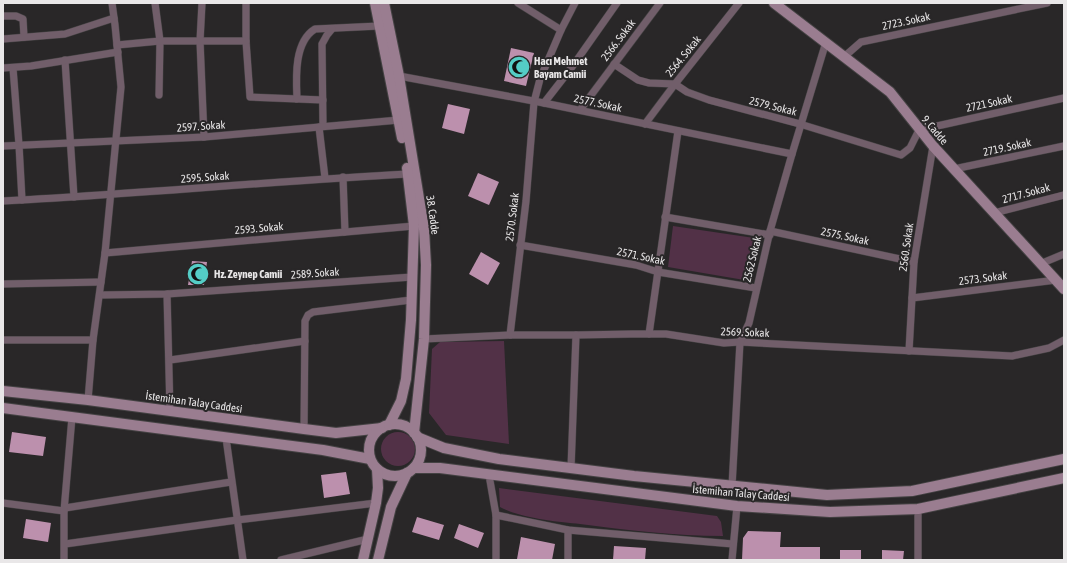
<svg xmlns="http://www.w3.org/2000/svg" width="1067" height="563" viewBox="0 0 1067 563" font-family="'Asap Condensed',sans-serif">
<rect width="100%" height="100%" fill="#292728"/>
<g fill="#523147">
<path d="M673 226 761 239 750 281 668 267Z"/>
<path d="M504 341 509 444 446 435 429 413 432 349 440 342Z"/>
<circle cx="398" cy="449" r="17"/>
<path d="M499 488 717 516 721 522 723 536C675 536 627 530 580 524 558 522 519 518 500 507Z"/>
</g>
<g fill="#bc90ad">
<path d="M511 48 534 53 526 86 504 81Z"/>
<path d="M448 104 470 109 464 134 442 128Z"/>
<path d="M478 173 499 182 489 205 468 196Z"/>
<path d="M481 252 500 263 488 285 469 274Z"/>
<path d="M192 261 207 262 204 285H188Z"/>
<path d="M12 432 46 437 43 456 9 452Z"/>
<path d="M346 472 350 494 324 498 321 475Z"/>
<path d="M417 517 444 525 439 540 412 532Z"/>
<path d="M26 519 51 523 48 542 23 538Z"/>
<path d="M459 524 484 533 478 548 454 538Z"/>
<path d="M748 531 781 532 780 547H820V560H742L743 538Z"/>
<path d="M521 537 555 544 552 560H524L517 559Z"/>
<path d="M614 546 646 548 645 560H613Z"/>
<rect x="840" y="550" width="21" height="10"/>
<path d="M882 550 904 551 903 560H882Z"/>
</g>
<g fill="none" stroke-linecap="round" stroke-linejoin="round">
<g stroke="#444243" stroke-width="8">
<g id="street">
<path d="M155 3 160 41 159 95"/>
<path d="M202 3 200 41 204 137"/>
<path d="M246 3V41L250 97 323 100"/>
<path d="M518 3 561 30"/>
<path d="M3 16H16L23 19 24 37"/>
<path d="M3 39 65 34 114 18"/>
<path d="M117 45 160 41H246"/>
<path d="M845 56 861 42 1047 3"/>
<path d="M65 60 74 197"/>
<path d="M614 64 638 80 649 83 675 84 687 92 709 100 800 124 901 155 910 148 919 130 1064 98"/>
<path d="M3 68 31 66 118 52"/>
<path d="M13 68 19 145 22 200"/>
<path d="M399 76 544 103 792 154"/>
<path d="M297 99C296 77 294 42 315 29L379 26"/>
<path d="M544 103 572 67 617 3"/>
<path d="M580 110 660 3"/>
<path d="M645 124 675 84 739 3"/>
<path d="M323 126 322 44 327 35 332 29"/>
<path d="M319 127 325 178"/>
<path d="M3 146 204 137 399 120"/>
<path d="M954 169 1064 146"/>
<path d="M343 177 345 232"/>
<path d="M3 201C138 194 273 181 408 174"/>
<path d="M994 213 1064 195"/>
<path d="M665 217 770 235"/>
<path d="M770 231 914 262"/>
<path d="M520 245 636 265 658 272 756 288"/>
<path d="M105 253 414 226"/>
<path d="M1040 264 1064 254"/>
<path d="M3 284 101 282"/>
<path d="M167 294 170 411"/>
<path d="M100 295 167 294 412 277"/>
<path d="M912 298 1056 280"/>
<path d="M649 334 678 131"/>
<path d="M510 335 526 201 534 102 540 79 561 30 575 3"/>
<path d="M424 339 510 335H576L632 334H666L724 343 740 342 1012 356 1049 348 1064 340"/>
<path d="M3 340H93"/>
<path d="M909 351 914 262 933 146"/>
<path d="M170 360 305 341"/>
<path d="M88 400 93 340 105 253 121 87 115 25 112 3"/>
<path d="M304 429 305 321 308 315 313 312 411 300"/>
<path d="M226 438 243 560"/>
<path d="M571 468 576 335"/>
<path d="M489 475 496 515V560"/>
<path d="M732 486 740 342 749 323 770 231 792 154 826 42"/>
<path d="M3 503 64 511"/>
<path d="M65 508 231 482"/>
<path d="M918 509V560"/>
<path d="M496 515 568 530 733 544"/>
<path d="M65 544 237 520 376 503"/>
<path d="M64 560V511L72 417"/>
<path d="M281 560 368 539"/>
<path d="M568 560V530"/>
<path d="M732 560 737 506"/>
</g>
</g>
<g stroke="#444243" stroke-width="12">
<g id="secondary">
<path d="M375 3 402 138"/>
<path d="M384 3 399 76 424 229 426 265 424 339 414 433"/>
<path d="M774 3 890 92 933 146 1064 289"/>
<path d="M3 391 88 400 304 429 336 433 382 428"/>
<path d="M3 408 323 450 370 459"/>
<circle cx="395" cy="450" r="26"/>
<path d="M389 425 401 401 406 379 411 320 414 226 407 168"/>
<path d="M417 437 444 448 499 459 634 476 827 495 912 491 1064 459"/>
<path d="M414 468H440L737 506 830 512 918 509 1064 478"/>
<path d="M363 560 376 503 378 488 377 469"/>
<path d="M378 560 391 507 407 473"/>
</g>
</g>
<use href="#street" stroke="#715e6a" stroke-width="7"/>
<use href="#secondary" stroke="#9a7d90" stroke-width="10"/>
</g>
<defs>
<g id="mosque-disc" transform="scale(1.15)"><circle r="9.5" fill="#54cdc6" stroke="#292728"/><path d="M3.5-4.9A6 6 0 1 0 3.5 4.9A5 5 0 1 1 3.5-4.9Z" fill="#111"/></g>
</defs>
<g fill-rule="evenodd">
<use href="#mosque-disc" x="519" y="67"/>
<use href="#mosque-disc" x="198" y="274"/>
</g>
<g text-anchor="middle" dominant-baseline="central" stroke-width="4" stroke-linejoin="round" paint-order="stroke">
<g font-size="11" fill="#e9e7e8" stroke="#292728">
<text transform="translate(906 21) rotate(-12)">2723. Sokak</text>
<text transform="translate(618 40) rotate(-53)">2566. Sokak</text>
<text transform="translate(683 56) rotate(-51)">2564. Sokak</text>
<text transform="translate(598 103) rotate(12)">2577. Sokak</text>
<text transform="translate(989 103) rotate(-12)">2721 Sokak</text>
<text transform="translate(773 106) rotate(14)">2579. Sokak</text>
<text transform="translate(201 126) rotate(-4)">2597. Sokak</text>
<text transform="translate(935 130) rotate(50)">9. Cadde</text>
<text transform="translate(1007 147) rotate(-12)">2719. Sokak</text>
<text transform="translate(205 177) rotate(-4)">2595. Sokak</text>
<text transform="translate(1026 193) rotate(-15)">2717. Sokak</text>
<text transform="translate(433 215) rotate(82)">38. Cadde</text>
<text transform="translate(512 217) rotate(-83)">2570. Sokak</text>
<text transform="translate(259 228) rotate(-5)">2593. Sokak</text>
<text transform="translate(845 236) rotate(12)">2575. Sokak</text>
<text transform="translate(906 247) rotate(-82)">2560. Sokak</text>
<text transform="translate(641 256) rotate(12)">2571. Sokak</text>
<text transform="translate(752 259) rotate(-76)">2562 Sokak</text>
<text transform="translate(315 273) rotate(-4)">2589. Sokak</text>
<text transform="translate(983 278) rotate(-7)">2573. Sokak</text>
<text transform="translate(745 332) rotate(2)">2569. Sokak</text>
<text transform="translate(194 402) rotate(8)">İstemihan Talay Caddesi</text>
<text transform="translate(741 493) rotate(5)">İstemihan Talay Caddesi</text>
</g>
<g font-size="11" font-weight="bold" fill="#e9e7e8" stroke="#292728" text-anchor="start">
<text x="534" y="61">Hacı Mehmet<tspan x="534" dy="13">Bayam Camii</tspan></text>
<text x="214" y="274">Hz. Zeynep Camii</text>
</g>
</g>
<rect width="1067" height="563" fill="none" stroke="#e9e7e8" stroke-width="8"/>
</svg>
